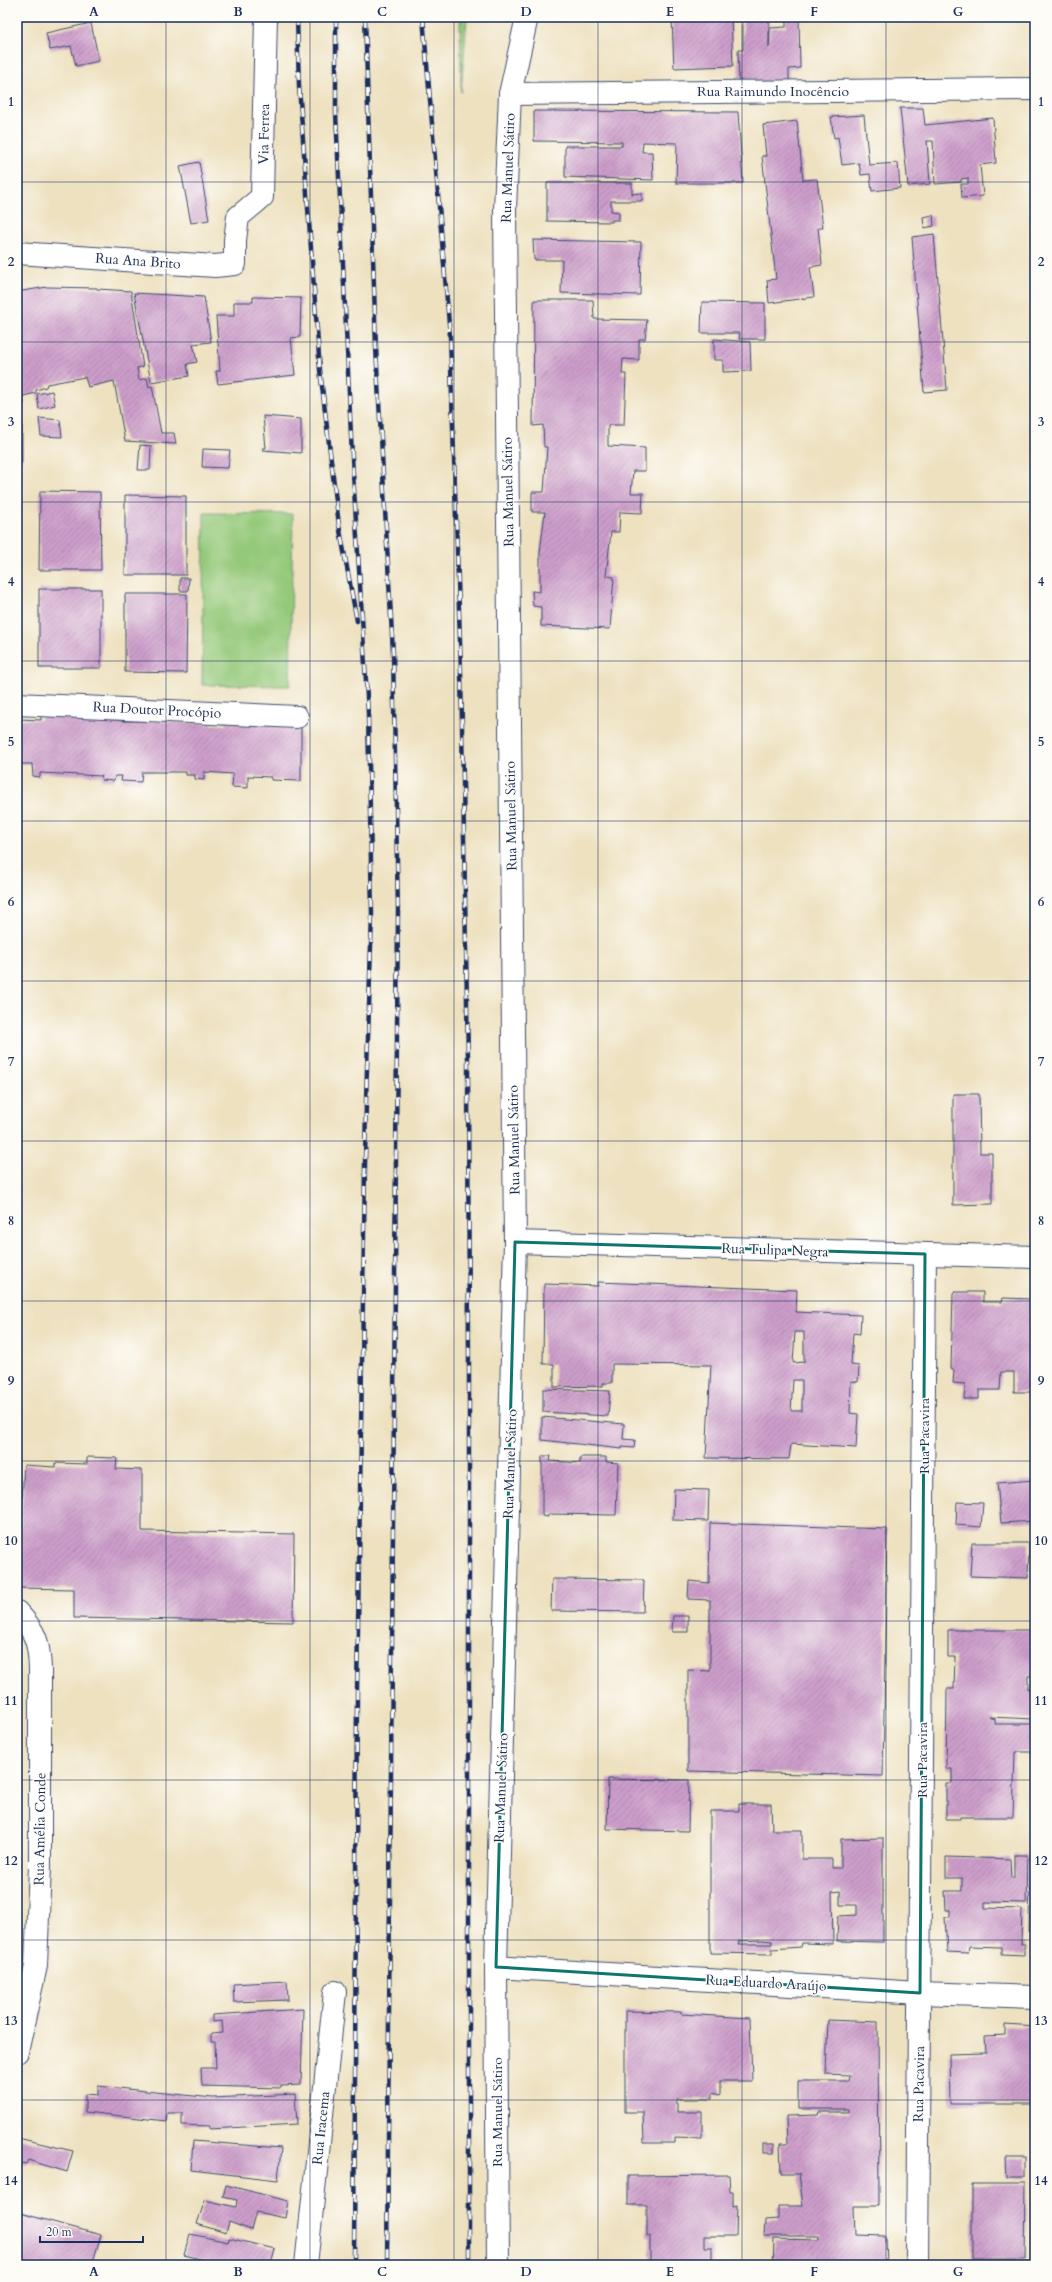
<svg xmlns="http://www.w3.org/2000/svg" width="1052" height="2282" viewBox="0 0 1052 2282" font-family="Cardo,serif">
<defs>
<pattern id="green-dots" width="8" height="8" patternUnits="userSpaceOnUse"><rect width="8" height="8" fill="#95c97a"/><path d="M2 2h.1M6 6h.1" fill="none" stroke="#79a467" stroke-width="1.8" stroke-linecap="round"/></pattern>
<pattern id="building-hatch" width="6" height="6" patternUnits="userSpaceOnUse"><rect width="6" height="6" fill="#cd9eca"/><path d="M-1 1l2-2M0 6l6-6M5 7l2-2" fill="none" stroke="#a681a7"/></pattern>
</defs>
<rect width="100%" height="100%" fill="#fdfcf7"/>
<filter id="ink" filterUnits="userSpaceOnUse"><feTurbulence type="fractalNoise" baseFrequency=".025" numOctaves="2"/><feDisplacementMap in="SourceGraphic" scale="8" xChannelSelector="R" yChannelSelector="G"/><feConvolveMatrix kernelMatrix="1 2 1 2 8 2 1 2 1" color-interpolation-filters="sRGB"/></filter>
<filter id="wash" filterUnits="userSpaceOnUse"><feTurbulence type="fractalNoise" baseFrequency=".012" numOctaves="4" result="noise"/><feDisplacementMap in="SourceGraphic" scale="16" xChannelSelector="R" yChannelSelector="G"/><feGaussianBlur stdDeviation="0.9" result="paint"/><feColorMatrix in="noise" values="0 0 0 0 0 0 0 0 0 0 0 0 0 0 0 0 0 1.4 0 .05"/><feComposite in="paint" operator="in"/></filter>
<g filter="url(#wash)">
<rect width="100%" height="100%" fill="#eee1c0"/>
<path fill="url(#green-dots)" stroke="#587c6c" d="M460 17H467L461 92Z"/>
<path fill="#95c97a" stroke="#587c6c" d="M204 513 293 514 290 686 202 685Z"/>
<g id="blocks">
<g fill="url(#building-hatch)" fill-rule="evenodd">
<path d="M672 17H731L733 66 674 68Z"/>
<path d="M743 17H769V47L770 28 786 27V17H799L800 68 789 69V83L739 84 738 50H743Z"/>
<path d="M91 23 99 61 76 66 71 46 50 50 46 33Z"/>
<path d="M900 108H923L925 125 993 118 996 163 980 165 983 196 962 198 961 184H968V178L961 179V182L935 184 933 141H927L930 184 908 186Z"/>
<path d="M534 111 738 112 743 183H676L677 143 643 142 642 152H652L653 180 565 177V146H622V142L534 141Z"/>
<path d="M864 115 869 165 898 163 900 188 872 191 870 174 861 175 859 163 842 165 838 137 834 138 831 117Z"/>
<path d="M797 121 803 180 817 179 823 228H818L822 265 810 267 814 297 769 303 767 280 776 279 762 156H766L763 125Z"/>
<path d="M199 162 209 220 191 223 180 166Z"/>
<path d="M547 183H632V194L642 193V201H611V211L619 212V220H612V222L547 221Z"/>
<path d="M933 215 934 226 924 228 923 217Z"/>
<path d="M934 234 947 390 924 392 912 237Z"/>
<path d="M533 240 641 242 640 295 561 293 562 260H534Z"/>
<path d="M47 287 97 288V289L131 291 143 367 137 368 139 380 147 378 149 387 152 386 161 433H174L176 444 125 441 114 381 88 387 85 377 47 384 46 387 36 390V393L23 396 24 404 19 406 20 412 17 413V292Z"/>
<path d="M134 293 204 297 211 342 193 344 197 362 187 364 189 376 151 382Z"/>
<path d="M253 297 301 298 300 337 291 338 295 375 218 384 216 371H220L216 316H234V302H253Z"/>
<path d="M534 300H593L594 319 647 320 645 339H639V360L623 359 622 374H626L624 425H608V446L645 448V471H633L631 493H643L642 513 620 512 619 532H611L606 576 614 577 610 629 541 626V607L533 606 532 591 540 592V552L545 512H532V492H544L547 447H544L543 425 533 426Z"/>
<path d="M702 302 765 303V339H739L740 333H701Z"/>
<path d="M714 339 750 342 751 371 723 372V360H714Z"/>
<path d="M52 391 55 405 39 409 37 394Z"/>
<path d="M263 416 301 419V453L263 450V448H266Z"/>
<path d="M39 418 60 420 62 437 41 436Z"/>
<path d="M17 426H22V463L17 462Z"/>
<path d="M140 445 151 446 150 470H138Z"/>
<path d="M203 449 230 450 228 468 202 467Z"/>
<path d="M40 491 100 492 101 570H39Z"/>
<path d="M125 495 186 496V575H125Z"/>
<path d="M180 578H189L188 591H180Z"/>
<rect x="39" y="589" width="62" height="79"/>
<path d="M125 594H187L186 673 125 672Z"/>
<path d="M17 711H20L19 719 41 720V713L125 721H165L226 725 227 719 301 727V781L271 780V777L248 776V788L232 787 233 774 204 772V780L195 779V775H186V772H142L141 782 121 781 122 776H115L114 781 101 780 102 776 40 773V777L33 776 32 764H19V776H17Z"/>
<path d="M953 1094H979L980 1153H992V1204L953 1205Z"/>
<path d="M598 1282 797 1290 796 1312 861 1315 860 1334 853 1333 851 1365 859 1366 858 1382 851 1381 850 1413 858 1414 856 1448 791 1444 789 1459 706 1458 711 1365 612 1364V1383H603V1386L554 1387V1364H543L544 1284 598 1286ZM795 1332H804V1362L793 1363ZM793 1380H802V1411H791Z"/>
<path d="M1031 1290H1035V1361H1031V1392H1014V1372H1001L1000 1390H979V1399H964L965 1384 953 1383 954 1370 951 1369 953 1294 955 1292H983V1302H1002L1003 1298 1031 1299Z"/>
<path d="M543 1389 610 1391 608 1416 543 1412Z"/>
<path d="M542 1417 624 1424 623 1439 635 1440 634 1448 622 1447V1449L542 1440Z"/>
<path d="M542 1456H551L550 1461 580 1463V1457H606V1462L618 1463 616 1515 548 1514V1517L542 1516Z"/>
<path d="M87 1457 117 1458 116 1469 142 1470V1531L294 1534 293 1622 74 1618V1589L17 1588 24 1465 55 1467V1463L87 1464Z"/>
<path d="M1034 1480 1035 1521 1001 1523 997 1483Z"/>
<path d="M674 1489 709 1490 708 1521 673 1520Z"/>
<path d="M957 1502 983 1503 981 1527 956 1525Z"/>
<path d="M710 1523 887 1529 883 1776 688 1771V1670L710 1671V1600L688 1599 689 1581 709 1583Z"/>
<path d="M972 1543H1029L1028 1578 970 1576Z"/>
<path d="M552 1579 644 1580 643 1612 551 1611Z"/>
<path d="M673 1616H688V1632H672Z"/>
<path d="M948 1630H1035V1676H1028V1689H1035V1719L989 1717 995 1719V1724H1035V1752H1015L1013 1817H960V1819H946V1783H952V1769H946L947 1689H954L955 1657H948Z"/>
<path d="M608 1779 689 1780 688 1831 607 1829Z"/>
<path d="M739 1804H771L772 1830H802V1859H832V1868H841V1839L883 1838V1942L837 1941 838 1916 857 1915V1905H840V1891L832 1892 833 1944 802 1943 801 1947 772 1949V1954L710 1953V1811H739ZM762 1940 772 1941V1944H739L740 1941Z"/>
<path d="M1014 1855H1027L1026 1903 985 1902V1908L1022 1909 1021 1944H1025V1955L1001 1954V1947L969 1946 968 1953 947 1952 945 1917H950V1910H946L945 1891H962V1878H946V1857L1010 1859 1011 1878H1014Z"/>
<path d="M1030 1856H1035V1932H1029Z"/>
<path d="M287 1981 288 2000 234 2002 233 1984Z"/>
<path d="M303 2009 301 2085 281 2086V2088L202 2086 201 2068H216L215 2042H211V2034L223 2033 222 2021 212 2022V2015Z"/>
<path d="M625 2011 681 2012V2014L750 2018 752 2081H720V2095L712 2093V2099H677V2112H702V2138L675 2137V2143H644L643 2112H625Z"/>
<path d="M828 2020 878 2022 879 2206H854L855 2235 885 2236 886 2265H773L774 2239 820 2240V2236H764L765 2220 778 2219V2206H803L799 2174H781L780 2144H787L786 2116 818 2115 819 2112H848V2109H798V2081H849L850 2075 826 2074Z"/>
<path d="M1005 2025 1035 2027V2104H950L949 2054 986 2053 985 2036 1005 2035Z"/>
<path d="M98 2086 213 2098 295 2094 297 2124 210 2129V2126L182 2125V2113H167L166 2121 85 2112V2094L98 2095Z"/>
<path d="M18 2138 73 2151 67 2172 28 2160 26 2164 17 2162Z"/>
<path d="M193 2141 281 2148 278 2180 191 2170Z"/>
<rect x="763" y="2144" width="11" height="9"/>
<path d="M1005 2158H1026V2178H1006Z"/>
<path d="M729 2175 730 2192H733V2206L737 2205 736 2236H705V2247H712V2263L650 2265V2236H647V2205H628V2176Z"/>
<path d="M972 2184H1026L1025 2259H972Z"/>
<path d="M226 2185 288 2201 285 2218 256 2212 251 2230 229 2222 226 2233 197 2224 205 2200 236 2207 237 2200 223 2197Z"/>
<path d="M20 2213 101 2235 92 2265H17V2223Z"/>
<path d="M190 2234 228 2242 229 2238 275 2249 271 2265H225L184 2255Z"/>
<path d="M945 2261 1035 2262V2265H945Z"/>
</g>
</g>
</g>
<g filter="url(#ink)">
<use href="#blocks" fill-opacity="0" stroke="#3b4a6d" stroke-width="1"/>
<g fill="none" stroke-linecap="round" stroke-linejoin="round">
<g stroke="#3b4a6d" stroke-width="24">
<g id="minor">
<path d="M510 94 1035 89"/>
<path d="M17 253 215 266 235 264V240L238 217 262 197 266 17"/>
<path d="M17 704 297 717"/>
<path d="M515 1242 1035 1257"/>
<path d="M17 1612C36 1632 39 1642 40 1669V1866L36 1966 17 2052"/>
<path d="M496 1967 920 1993 1035 1997"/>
<path d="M306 2265 335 1992"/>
<path d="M498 2265 496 1967 515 1242 505 210 510 94 527 17"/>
<path d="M917 2265 925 1254"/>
</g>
</g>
<use href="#minor" stroke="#fff" stroke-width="22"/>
<g stroke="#1b2f5e" stroke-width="4.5">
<g id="rail">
<path d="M297 17 299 86 320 370 339 525 357 621"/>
<path d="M336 17V113L352 457 368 713 372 914 366 1100 357 1693 354 2265"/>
<path d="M365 17 376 347 393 653 398 911 387 2265"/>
<path d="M423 17 450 336 461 671 468 1059 469 1375V2265"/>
</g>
</g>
<use href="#rail" stroke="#fdfcf7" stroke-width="3" stroke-dasharray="9" stroke-linecap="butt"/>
</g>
</g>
<path fill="none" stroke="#0f766e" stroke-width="3" stroke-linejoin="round" d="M515 1242 925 1254 920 1993 496 1967Z"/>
<path fill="none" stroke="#1b2f5e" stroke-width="1" stroke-opacity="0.55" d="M166 17V2265M310 17V2265M454 17V2265M598 17V2265M742 17V2265M886 17V2265M17 182H1035M17 342H1035M17 502H1035M17 661H1035M17 821H1035M17 981H1035M17 1141H1035M17 1301H1035M17 1461H1035M17 1621H1035M17 1780H1035M17 1940H1035M17 2100H1035"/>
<g text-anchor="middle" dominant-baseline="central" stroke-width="3" stroke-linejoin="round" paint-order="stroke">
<g font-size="14" fill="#1b2f5e" stroke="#fdfcf7">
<text x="773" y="91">Rua Raimundo Inocêncio</text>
<text transform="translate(264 134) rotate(-89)">Via Ferrea</text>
<text transform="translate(508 168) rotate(-88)">Rua Manuel Sátiro</text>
<text transform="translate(138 261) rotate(4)">Rua Ana Brito</text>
<text transform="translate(508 492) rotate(-91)">Rua Manuel Sátiro</text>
<text transform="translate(157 710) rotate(3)">Rua Doutor Procópio</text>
<text transform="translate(511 816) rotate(-91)">Rua Manuel Sátiro</text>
<text transform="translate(514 1140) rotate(-91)">Rua Manuel Sátiro</text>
<text transform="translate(775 1250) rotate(2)">Rua Tulipa Negra</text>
<text transform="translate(924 1436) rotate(-90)">Rua Pacavira</text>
<text transform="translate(510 1464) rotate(-88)">Rua Manuel Sátiro</text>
<text transform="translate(922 1760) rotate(-90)">Rua Pacavira</text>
<text transform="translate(501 1788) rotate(-88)">Rua Manuel Sátiro</text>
<text transform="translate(40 1829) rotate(-89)">Rua Amélia Conde</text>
<text transform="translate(766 1983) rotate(3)">Rua Eduardo Araújo</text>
<text transform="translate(919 2084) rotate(-89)">Rua Pacavira</text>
<text transform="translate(497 2112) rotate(-90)">Rua Manuel Sátiro</text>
<text transform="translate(321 2128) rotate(-84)">Rua Iracema</text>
</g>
</g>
<rect width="1052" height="2282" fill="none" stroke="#fdfcf7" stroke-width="44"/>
<path d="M40 2236v6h103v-6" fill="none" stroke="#1b2f5e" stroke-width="2"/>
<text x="46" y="2236" font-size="12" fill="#1b2f5e" stroke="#fdfcf7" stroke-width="3" paint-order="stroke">20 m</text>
<rect x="22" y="22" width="1008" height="2238" fill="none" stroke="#1b2f5e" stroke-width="1.5"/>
<g font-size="13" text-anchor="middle" font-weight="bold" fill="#1b2f5e">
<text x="94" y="16">A</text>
<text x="238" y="16">B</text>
<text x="382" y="16">C</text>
<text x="526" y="16">D</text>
<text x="670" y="16">E</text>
<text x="814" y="16">F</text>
<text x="958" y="16">G</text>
<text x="11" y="106">1</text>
<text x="1041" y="106">1</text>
<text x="11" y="266">2</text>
<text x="1041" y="266">2</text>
<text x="11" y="426">3</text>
<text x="1041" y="426">3</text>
<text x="11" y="586">4</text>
<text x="1041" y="586">4</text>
<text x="11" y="746">5</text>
<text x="1041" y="746">5</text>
<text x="11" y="906">6</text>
<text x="1041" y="906">6</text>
<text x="11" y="1066">7</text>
<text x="1041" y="1066">7</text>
<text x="11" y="1225">8</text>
<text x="1041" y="1225">8</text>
<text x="11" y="1385">9</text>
<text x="1041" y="1385">9</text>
<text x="11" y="1545">10</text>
<text x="1041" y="1545">10</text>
<text x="11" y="1705">11</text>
<text x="1041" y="1705">11</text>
<text x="11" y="1865">12</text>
<text x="1041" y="1865">12</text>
<text x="11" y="2025">13</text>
<text x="1041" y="2025">13</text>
<text x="11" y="2185">14</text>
<text x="1041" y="2185">14</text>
<text x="94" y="2276">A</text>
<text x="238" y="2276">B</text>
<text x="382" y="2276">C</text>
<text x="526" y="2276">D</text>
<text x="670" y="2276">E</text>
<text x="814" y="2276">F</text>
<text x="958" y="2276">G</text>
</g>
</svg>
